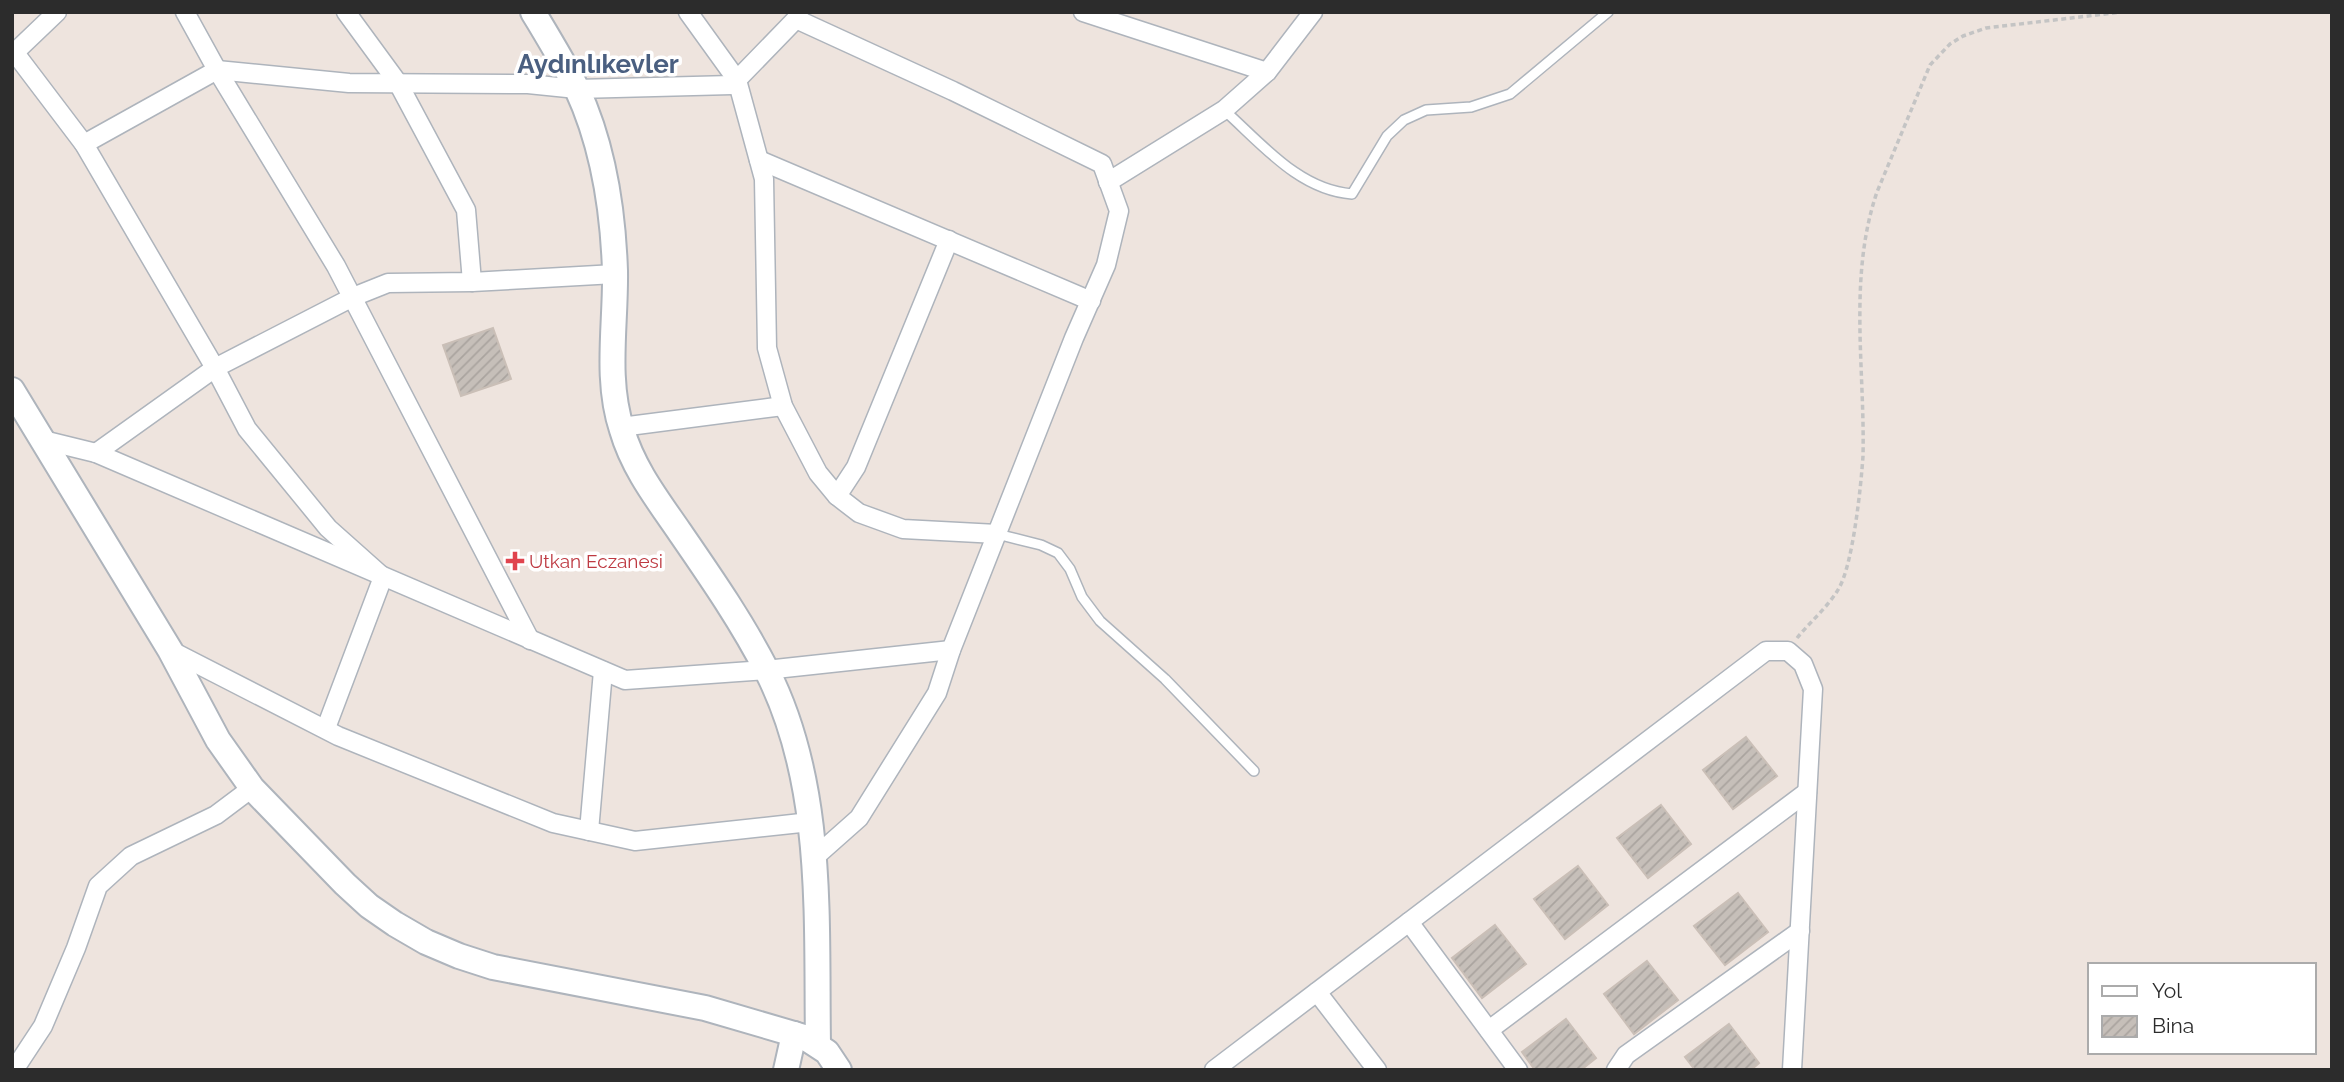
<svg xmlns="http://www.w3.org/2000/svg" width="2344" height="1082" viewBox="0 0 2344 1082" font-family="Raleway,sans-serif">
<defs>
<pattern id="building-hatch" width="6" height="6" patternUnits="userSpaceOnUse" patternTransform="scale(1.75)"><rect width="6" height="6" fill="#c6bfb9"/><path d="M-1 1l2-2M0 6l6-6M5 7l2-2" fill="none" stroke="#aaa49f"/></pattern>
</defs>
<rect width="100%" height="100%" fill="#eee4de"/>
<g fill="url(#building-hatch)" stroke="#cabfb7" stroke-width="2">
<path d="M493 328 511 379 461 396 443 345Z"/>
<path d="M1746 737 1777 776 1733 809 1703 770Z"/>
<path d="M1661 805 1691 844 1648 878 1617 838Z"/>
<path d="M1578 866 1608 905 1565 939 1534 899Z"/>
<path d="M1738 893 1768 932 1725 965 1694 926Z"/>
<path d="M1495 925 1526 964 1482 998 1452 958Z"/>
<path d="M1647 961 1678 1000 1634 1034 1604 994Z"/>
<path d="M1566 1019 1596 1058 1581 1070H1535L1522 1052Z"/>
<path d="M1729 1024 1759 1063 1751 1070H1695L1685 1057Z"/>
</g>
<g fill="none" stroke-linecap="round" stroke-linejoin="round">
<g stroke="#aeb4bc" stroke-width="12">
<g id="lane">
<path d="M1224 110C1262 144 1299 190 1352 194L1387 136 1404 120 1426 110 1471 107 1510 94 1608 12"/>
<path d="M997 534 1041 545 1058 553 1070 569 1082 597 1100 621 1165 679 1254 771"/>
</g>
</g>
<g stroke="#aeb4bc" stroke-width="21">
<g id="street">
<path d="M185 12 217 70 336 266 530 640"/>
<path d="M346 12 398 83 466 210 472 282"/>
<path d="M688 12 737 80 764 179 767 348 783 406 818 473 837 496 859 513 903 529 997 534"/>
<path d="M1083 12 1267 72"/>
<path d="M796 19 953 91 1102 164 1119 211 1106 265 1074 338 951 650 937 693 859 818 815 857"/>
<path d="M15 53 84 144 215 368 247 429 328 528 383 577 326 728"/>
<path d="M12 55 57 12"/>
<path d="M84 144 217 70 349 83 528 84 577 89 732 85 796 19 799 12"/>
<path d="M759 160 1091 301"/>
<path d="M1108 182 1224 110 1267 72 1313 12"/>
<path d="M621 427 783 406"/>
<path d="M43 440 96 453 625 680 766 670 951 650"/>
<path d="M96 453 215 368 353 297 388 283 472 282 615 274"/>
<path d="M837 496 856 467 949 240"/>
<path d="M170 650 338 736 553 823 635 841 810 822"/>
<path d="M589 831 603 671"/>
<path d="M1409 922 1518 1070"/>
<path d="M1317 992 1377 1070"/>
<path d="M1489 1030 1807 792"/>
<path d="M14 1070 43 1026 76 948 98 886 131 856 216 815 252 788"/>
<path d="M1214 1070 1766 651H1788L1803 664 1813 689 1792 1070"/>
<path d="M1616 1070 1626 1055 1800 931"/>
</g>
</g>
<g stroke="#aeb4bc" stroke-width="28">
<g id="secondary">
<path d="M533 12C548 37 564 63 577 89 603 145 613 210 615 271 616 324 605 379 622 430 633 468 657 499 679 531 710 576 742 622 767 671 825 785 816 920 818 1044"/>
<path d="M12 390 170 650 218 740 252 788 345 884 369 906 395 924 426 942 459 956 493 967 705 1008 804 1037 827 1052 839 1070"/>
<path d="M786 1070 794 1034"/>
</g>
</g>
<path stroke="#c4c4c4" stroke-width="3.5" stroke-dasharray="5 3.5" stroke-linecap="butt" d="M1797 638C1810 622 1829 606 1839 588 1853 564 1861 486 1863 456 1865 368 1848 277 1877 192L1930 65 1950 44 1963 36 1986 28 2122 12"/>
<use href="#lane" stroke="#fff" stroke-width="9"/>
<use href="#street" stroke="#fff" stroke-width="18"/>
<use href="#secondary" stroke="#fff" stroke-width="24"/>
</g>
<path fill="#e0444e" stroke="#fff" stroke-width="2.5" d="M511.5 550.5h7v7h7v7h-7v7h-7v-7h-7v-7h7z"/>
<g text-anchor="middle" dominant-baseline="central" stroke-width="7" stroke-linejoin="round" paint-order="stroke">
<g font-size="19" fill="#be3a42" stroke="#fff" text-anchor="start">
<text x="529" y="561">Utkan Eczanesi</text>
</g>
<g font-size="26" font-weight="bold" fill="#4a5f80" stroke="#fff">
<text x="598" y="64">Aydınlıkevler</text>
</g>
</g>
<rect width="2344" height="1082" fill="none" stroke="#2c2c2c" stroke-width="28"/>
<rect x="2088" y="963" width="228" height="91" fill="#ffffff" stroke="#ababab" stroke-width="2"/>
<rect x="2102" y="986" width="35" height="10" fill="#ffffff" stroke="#ababab" stroke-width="2"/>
<text x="2152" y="998" font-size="21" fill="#2c2c2c">Yol</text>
<rect x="2102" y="1016" width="35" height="21" fill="url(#building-hatch)" stroke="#ababab" stroke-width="2"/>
<text x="2152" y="1033" font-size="21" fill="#2c2c2c">Bina</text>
</svg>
